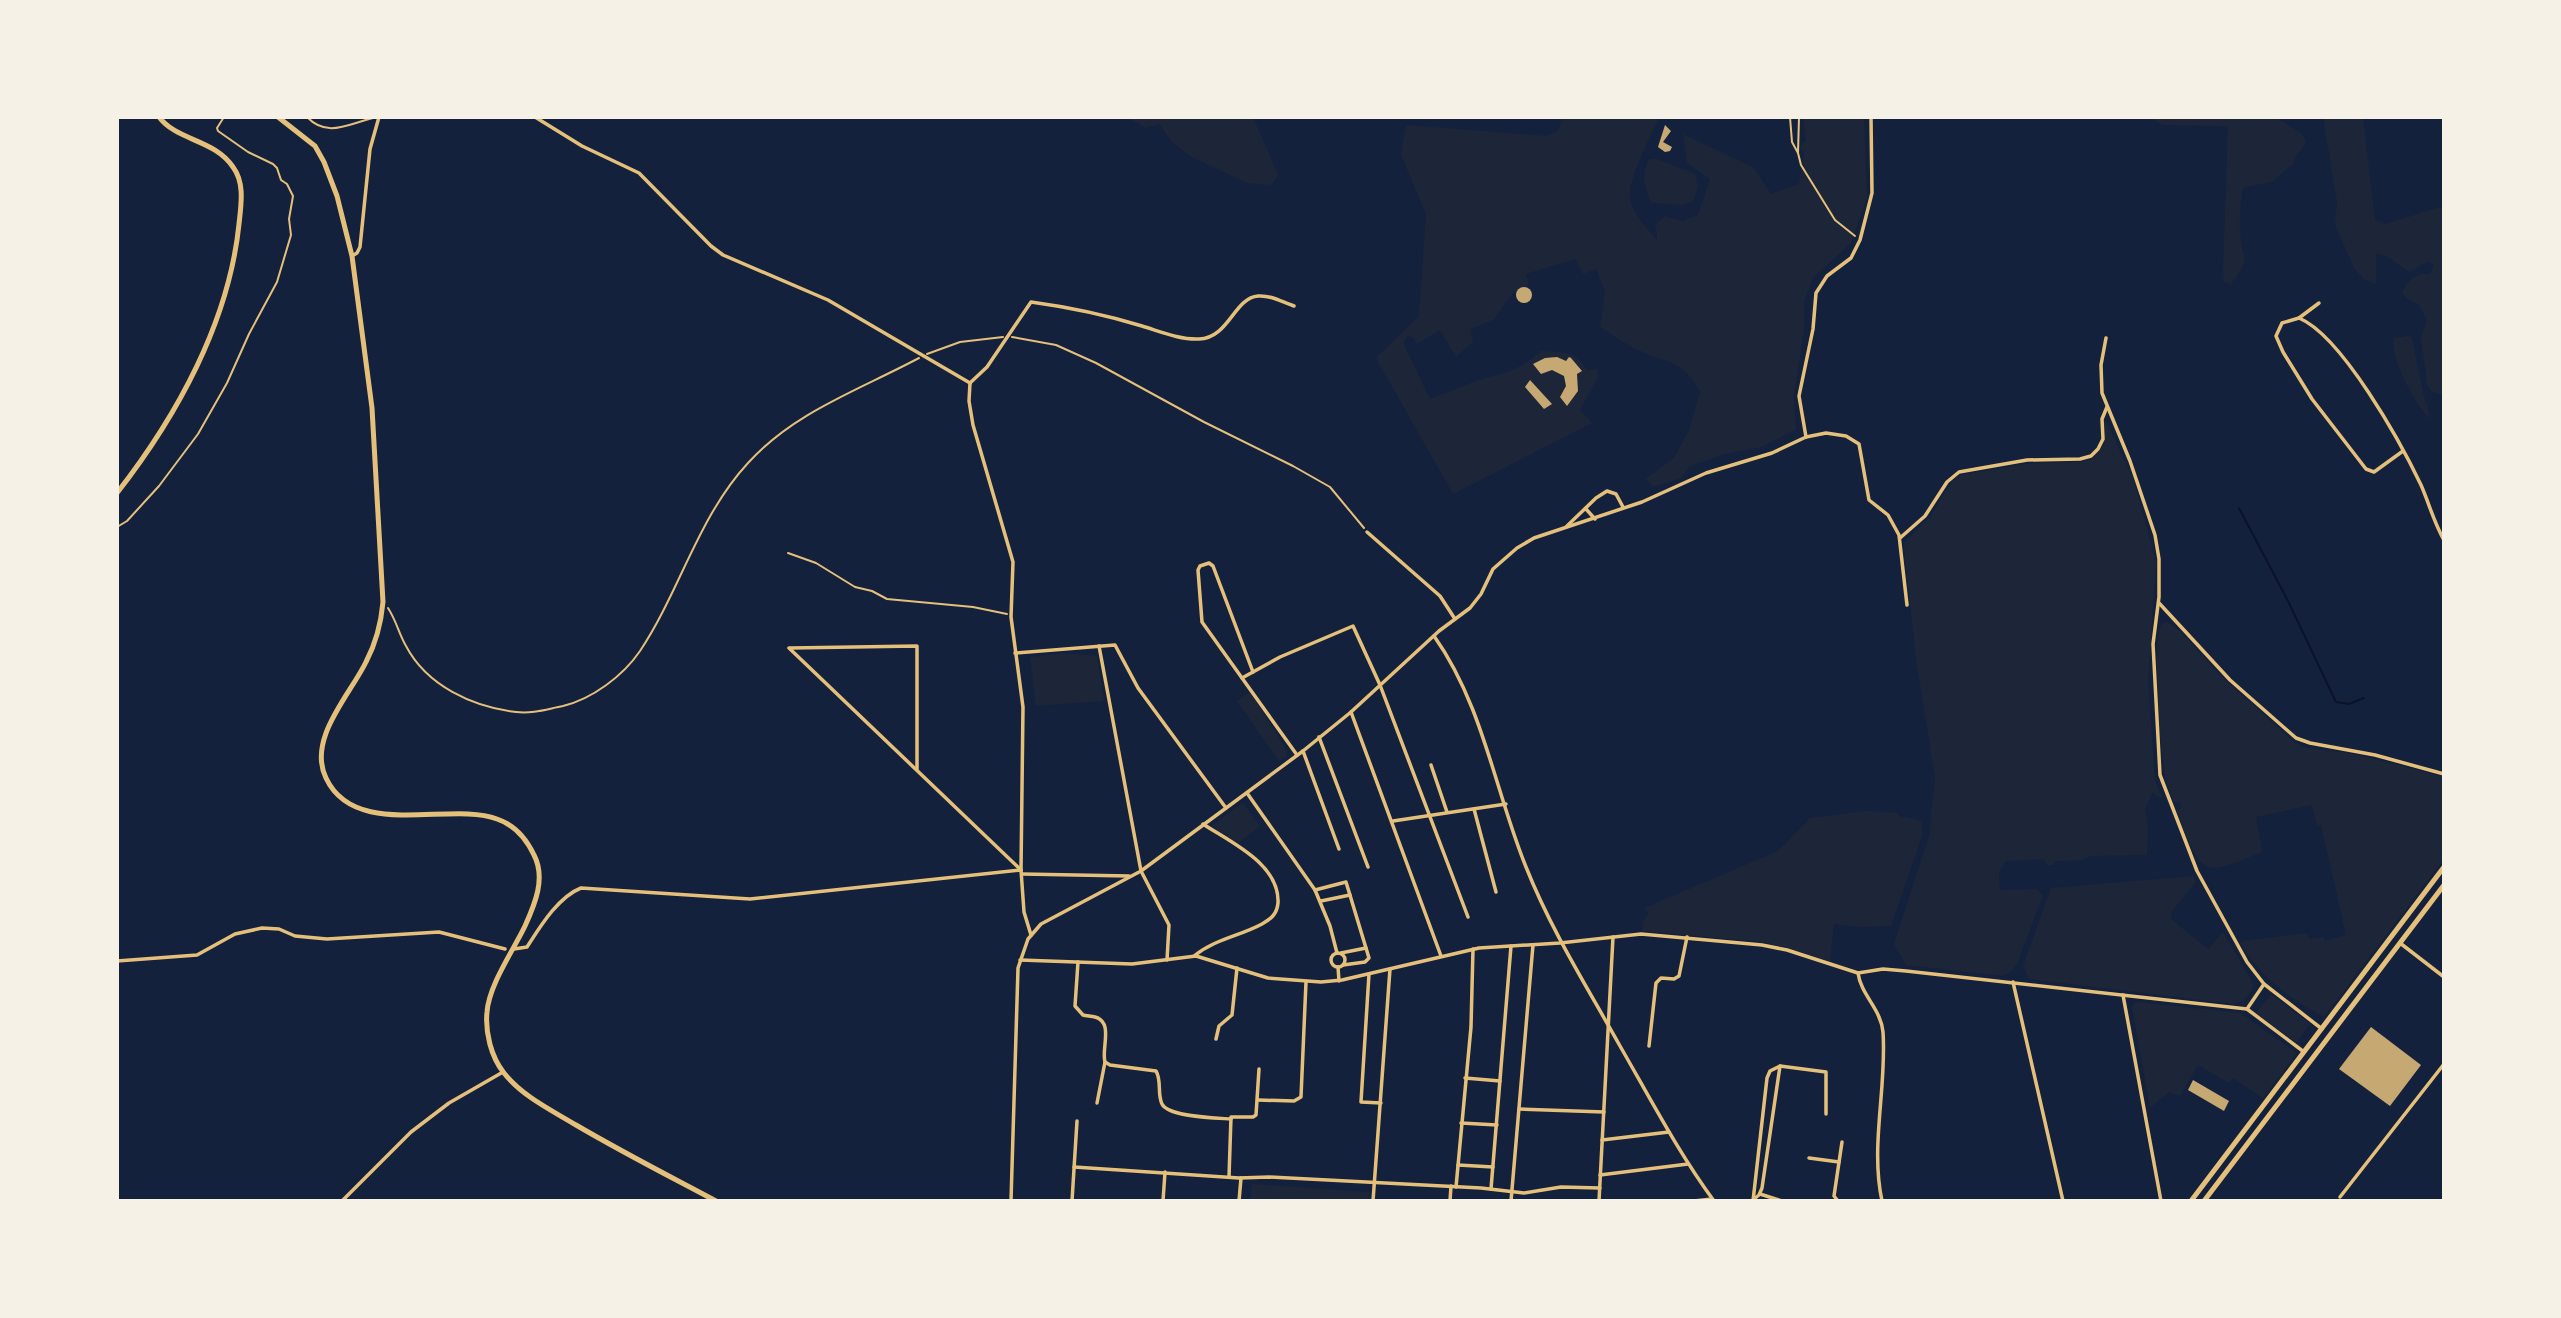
<svg xmlns="http://www.w3.org/2000/svg" width="2561" height="1318" viewBox="0 0 2561 1318" font-family="'Space Grotesk',sans-serif">
<rect width="100%" height="100%" fill="#14213d"/>
<g fill="#1d2539">
<path d="M1126 117H1253L1278 175 1272 185 1247 183 1190 156 1171 141 1159 124 1146 128Z"/>
<path d="M1562 117H1653L1658 120C1650 138 1624 185 1631 203 1636 216 1648 230 1657 240L1656 224 1665 216 1683 221 1698 215 1710 179 1687 163 1683 134 1754 168 1771 194 1799 184 1804 153 1800 147 1806 140 1803 117H1864L1867 198 1851 243 1813 278 1804 301V329L1794 396 1796 430 1761 447 1725 454 1690 466 1681 478 1653 487 1646 479 1674 458 1689 430 1700 392C1681 357 1669 365 1638 350 1625 344 1612 334 1600 327L1605 291 1596 269 1583 274 1575 259 1526 274 1529 284 1512 294 1493 320 1470 329 1473 342 1456 357 1440 330 1417 344 1414 338 1408 336 1403 343 1430 399C1444 394 1457 388 1471 383 1496 374 1522 372 1540 351 1561 352 1575 350 1587 370L1597 369 1598 377 1580 410 1592 423 1453 494 1376 358 1419 316 1426 214 1401 155 1406 125 1546 136 1558 131Z"/>
<path d="M2150 117H2275L2301 133 2306 141C2303 150 2294 154 2294 163L2272 182 2245 187 2242 191C2241 204 2239 218 2240 232 2242 262 2253 255 2231 284L2224 282 2223 271 2228 128 2224 126 2162 125Z"/>
<path d="M2323 117H2363L2375 220 2385 224 2444 206V395L2432 392 2427 385 2421 336 2427 320 2419 305 2406 298 2402 292C2408 280 2417 272 2430 274L2434 265 2427 262 2409 272 2388 257 2376 253V284L2365 280 2354 268 2335 225 2337 202Z"/>
<path d="M1650 159H1657L1695 174 1698 187 1693 201 1684 205 1653 203 1650 201C1645 186 1640 173 1650 159Z"/>
<path d="M2408 336 2412 338 2423 393 2431 419C2417 409 2388 354 2394 338Z"/>
<path d="M2106 420 2134 481 2156 562 2148 681 2155 781 2162 797H2157L2153 792 2145 809 2148 828 2147 855 2090 856 2082 860 2056 861 2053 865H2047L2043 859 2006 861 1999 872 2000 890 2036 889 2043 895 2018 962 2012 971 2003 976 1906 965 1894 944 1929 836 1935 777 1916 659 1904 547 1905 542 1929 518 1953 480 1961 475 2027 464 2080 462 2092 459 2104 445V423Z"/>
<path d="M2167 622 2179 630 2222 677 2294 742 2303 747 2354 754 2444 777V859L2324 1017C2289 998 2261 978 2240 943L2244 941 2306 933 2310 939 2324 937 2325 941 2346 935 2321 825H2317L2312 805 2256 817 2262 852C2248 857 2230 867 2214 868 2195 870 2182 824 2177 810L2180 809 2181 803 2173 801C2171 793 2167 784 2165 775 2161 751 2151 639 2162 623Z"/>
<path d="M1064 653 1097 656 1104 701 1036 706 1030 657Z"/>
<path d="M1250 692 1287 751 1286 757 1279 761 1237 701Z"/>
<path d="M1243 803 1260 826 1238 843 1211 826Z"/>
<path d="M1866 811 1898 813 1899 816 1922 821V836L1891 926 1860 927 1834 924 1830 961 1764 942 1642 931 1643 921 1649 913 1644 908 1778 851 1810 818Z"/>
<path d="M2193 876 2196 882 2172 911 2171 919 2208 949 2223 932 2253 983C2254 993 2243 1002 2234 1004L2029 979 2023 966 2051 888Z"/>
<path d="M2271 994 2310 1024 2296 1043 2256 1013Z"/>
<path d="M2138 1002 2240 1013 2297 1053 2263 1098 2233 1078 2229 1083 2198 1065 2180 1096 2169 1092 2150 1108 2132 1007 2134 1003Z"/>
<path d="M1252 1184 1369 1192V1201H1250Z"/>
</g>
<g fill="none" stroke-linecap="round" stroke-linejoin="round">
<path stroke="#0b132b" stroke-width="2" d="M2239 508 2288 601 2336 702 2349 704 2364 698"/>
</g>
<g fill="#c6a872">
<path d="M1665 125 1671 131 1663 142 1672 147 1670 151 1665 152 1658 147Z"/>
<circle cx="1524" cy="295" r="8"/>
<path d="M1557 357 1566 361 1569 357 1571 358 1582 371 1577 374 1578 391 1567 406 1560 397 1566 386 1564 376 1552 370 1541 374 1533 364 1545 358Z"/>
<path d="M1530 380 1552 404 1544 409 1525 387Z"/>
<path d="M2371 1027 2421 1065 2390 1106 2339 1069Z"/>
<path d="M2193 1080 2229 1101 2224 1111 2188 1090Z"/>
</g>
<g fill="none" stroke-linecap="round" stroke-linejoin="round">
<g stroke="#e5c07b" stroke-width="2">
<path d="M307 117C327 138 348 124 373 118"/>
<path d="M1790 117 1792 142 1798 153"/>
<path d="M1799 117 1798 153 1801 165 1835 220 1855 236"/>
<path d="M1012 337 1056 345 1096 363 1204 422 1293 466 1330 487 1364 528"/>
<path d="M927 354 960 342 1003 337"/>
<path d="M117 527 127 521 159 486 198 434 227 383 249 334 277 282 291 235 289 219 293 196 287 184 281 180 277 168 273 164 248 152 218 131 217 128 224 117"/>
<path d="M788 553 816 563 855 587 872 591 887 599 973 607 1007 614"/>
<path d="M388 608C396 620 399 634 406 646 427 686 473 707 516 712 533 714 547 709 563 706 592 699 623 676 640 651 680 591 698 517 748 463 794 412 859 390 919 358"/>
</g>
<path stroke="#e5c07b" stroke-width="2" d="M1073 1200 1084 1201"/>
<g stroke="#e5c07b" stroke-width="3.5">
<path d="M535 117 582 146 639 173 711 246 723 255 828 300 970 383"/>
<path d="M352 256 357 253 360 247 370 149 379 117"/>
<path d="M2299 318 2319 303"/>
<path d="M2106 338 2101 365 2102 393 2130 461 2155 535 2159 559V597L2153 644 2160 775 2197 871 2247 962 2264 984 2322 1029"/>
<path d="M970 383 969 401 973 425 1013 562 1011 617 1023 707 1021 870 1024 912 1031 935"/>
<path d="M970 383 987 367 1031 302C1068 307 1106 315 1142 326 1159 331 1180 340 1199 339 1229 338 1234 298 1258 296 1271 295 1282 302 1294 306"/>
<path d="M1806 437 1799 396 1813 329 1816 293 1827 276 1851 258 1860 240 1872 193 1871 117"/>
<path d="M2403 451 2374 472 2366 469 2312 399 2283 352 2276 336 2282 323 2299 318C2342 336 2401 443 2421 485 2429 503 2434 523 2444 540"/>
<path d="M1586 509 1595 519"/>
<path d="M1567 526 1596 498 1607 491 1616 494 1623 507"/>
<path d="M1367 532 1440 596 1455 619"/>
<path d="M1900 538 1925 516 1947 482 1959 472 2027 460 2080 459 2091 456 2098 449 2103 439 2102 419 2107 407"/>
<path d="M2159 603 2230 680 2296 738 2310 743 2375 755 2444 774"/>
<path d="M1434 636C1483 705 1495 791 1526 867 1551 930 1587 987 1620 1046 1650 1098 1678 1152 1714 1201"/>
<path d="M1099 646 1141 871 1169 925 1167 960"/>
<path d="M789 648 1021 870"/>
<path d="M790 648 917 646V769"/>
<path d="M1015 653 1115 645 1138 688 1226 808"/>
<path d="M1242 678 1202 622 1198 570 1200 566 1209 563 1213 566 1253 672"/>
<path d="M1351 712 1441 956"/>
<path d="M1319 737 1368 867"/>
<path d="M1303 751 1339 849"/>
<path d="M1297 755 1242 678 1280 657 1353 626 1380 685 1468 917"/>
<path d="M1431 765 1447 812"/>
<path d="M1247 793 1315 890 1330 926 1337 953"/>
<path d="M1474 809 1496 892"/>
<path d="M1393 821 1506 804"/>
<path d="M1022 874 1129 876"/>
<path d="M1315 890 1346 882 1369 958 1365 962 1343 965"/>
<path d="M1321 901 1350 895"/>
<path d="M2400 943 2444 977"/>
<path d="M514 949 527 947C540 927 558 897 581 888L750 899 1021 870"/>
<path d="M1341 953 1366 948"/>
<circle cx="1338" cy="960" r="7"/>
<path d="M1194 956C1215 939 1240 936 1262 924 1271 919 1277 914 1278 903 1280 864 1230 842 1203 824"/>
<path d="M1020 960 1132 964 1196 956 1268 978 1321 982 1342 980 1479 948 1560 943 1641 934 1762 945 1787 950 1858 973C1861 995 1881 1009 1883 1032 1887 1087 1870 1146 1882 1201"/>
<path d="M117 961 197 955 235 934 262 928 279 929 295 936 327 939 439 932 505 949"/>
<path d="M1078 962 1075 1006 1083 1015C1086 1016 1091 1016 1095 1017 1114 1022 1101 1049 1105 1062L1110 1065 1156 1071C1162 1081 1157 1094 1162 1104 1168 1117 1217 1118 1231 1119"/>
<path d="M1338 967 1339 981"/>
<path d="M1858 973 1883 969 1906 971 2247 1009 2304 1052"/>
<path d="M1369 974 1361 1102 1381 1103"/>
<path d="M2013 982 2063 1201"/>
<path d="M2123 995 2161 1201"/>
<path d="M2247 1009 2264 984"/>
<path d="M1216 1039 1219 1026 1232 1015 1237 968"/>
<path d="M1649 1046 1656 983 1661 978 1674 979 1679 976 1687 937"/>
<path d="M1465 1078 1500 1081"/>
<path d="M1258 1100 1294 1101 1301 1097 1306 982"/>
<path d="M1097 1103 1105 1062"/>
<path d="M1519 1109 1604 1112"/>
<path d="M1461 1123 1497 1125"/>
<path d="M1602 1140 1669 1132"/>
<path d="M1809 1158 1839 1162"/>
<path d="M1458 1165 1493 1167"/>
<path d="M1074 1167 1239 1178 1269 1177 1481 1188 1524 1193 1561 1187 1600 1188"/>
<path d="M1600 1175 1688 1164"/>
<path d="M1229 1177 1231 1117H1253L1256 1115 1259 1069"/>
<path d="M1456 1187 1471 1027 1473 949"/>
<path d="M1491 1189 1511 946"/>
<path d="M1760 1194 1782 1201"/>
<path d="M2340 1197 2444 1064"/>
<path d="M1754 1199 1759 1195 1762 1188 1780 1066"/>
<path d="M342 1201 411 1132 449 1103 503 1072"/>
<path d="M1011 1201 1018 968 1028 939 1041 924 1141 871 1303 751 1351 712 1439 631 1470 608 1481 594 1493 569 1517 548 1534 538 1642 502 1706 473 1772 453 1806 437 1826 433 1846 436 1859 444 1869 500 1888 515 1899 535 1907 605"/>
<path d="M1072 1201 1077 1121"/>
<path d="M1163 1201 1165 1172"/>
<path d="M1239 1201 1241 1178"/>
<path d="M1373 1201 1390 969"/>
<path d="M1450 1201 1451 1186"/>
<path d="M1511 1201 1533 945"/>
<path d="M1599 1201 1613 937"/>
<path d="M1694 1201 1712 1199"/>
<path d="M1753 1201 1767 1078 1770 1071 1780 1066 1826 1072V1114"/>
<path d="M1838 1201 1834 1196 1842 1142"/>
</g>
<g stroke="#e5c07b" stroke-width="5">
<path d="M2191 1201 2444 867"/>
<path d="M2204 1201 2444 885"/>
</g>
<g stroke="#e5c07b" stroke-width="5">
<path d="M278 117 315 146 324 162 337 196 352 256 372 408 383 602C381 624 376 643 366 662 350 695 307 739 326 778 355 840 451 801 497 819 515 825 526 838 534 855 546 878 535 904 525 926 513 951 489 985 487 1012 485 1032 491 1057 504 1073 522 1096 551 1110 576 1125 622 1152 669 1176 716 1201"/>
<path d="M117 493C177 416 229 322 239 224 241 205 245 183 233 167 214 139 177 141 159 117"/>
</g>
</g>
<rect width="2561" height="1318" fill="none" stroke="#f6f1e7" stroke-width="238"/>
</svg>
